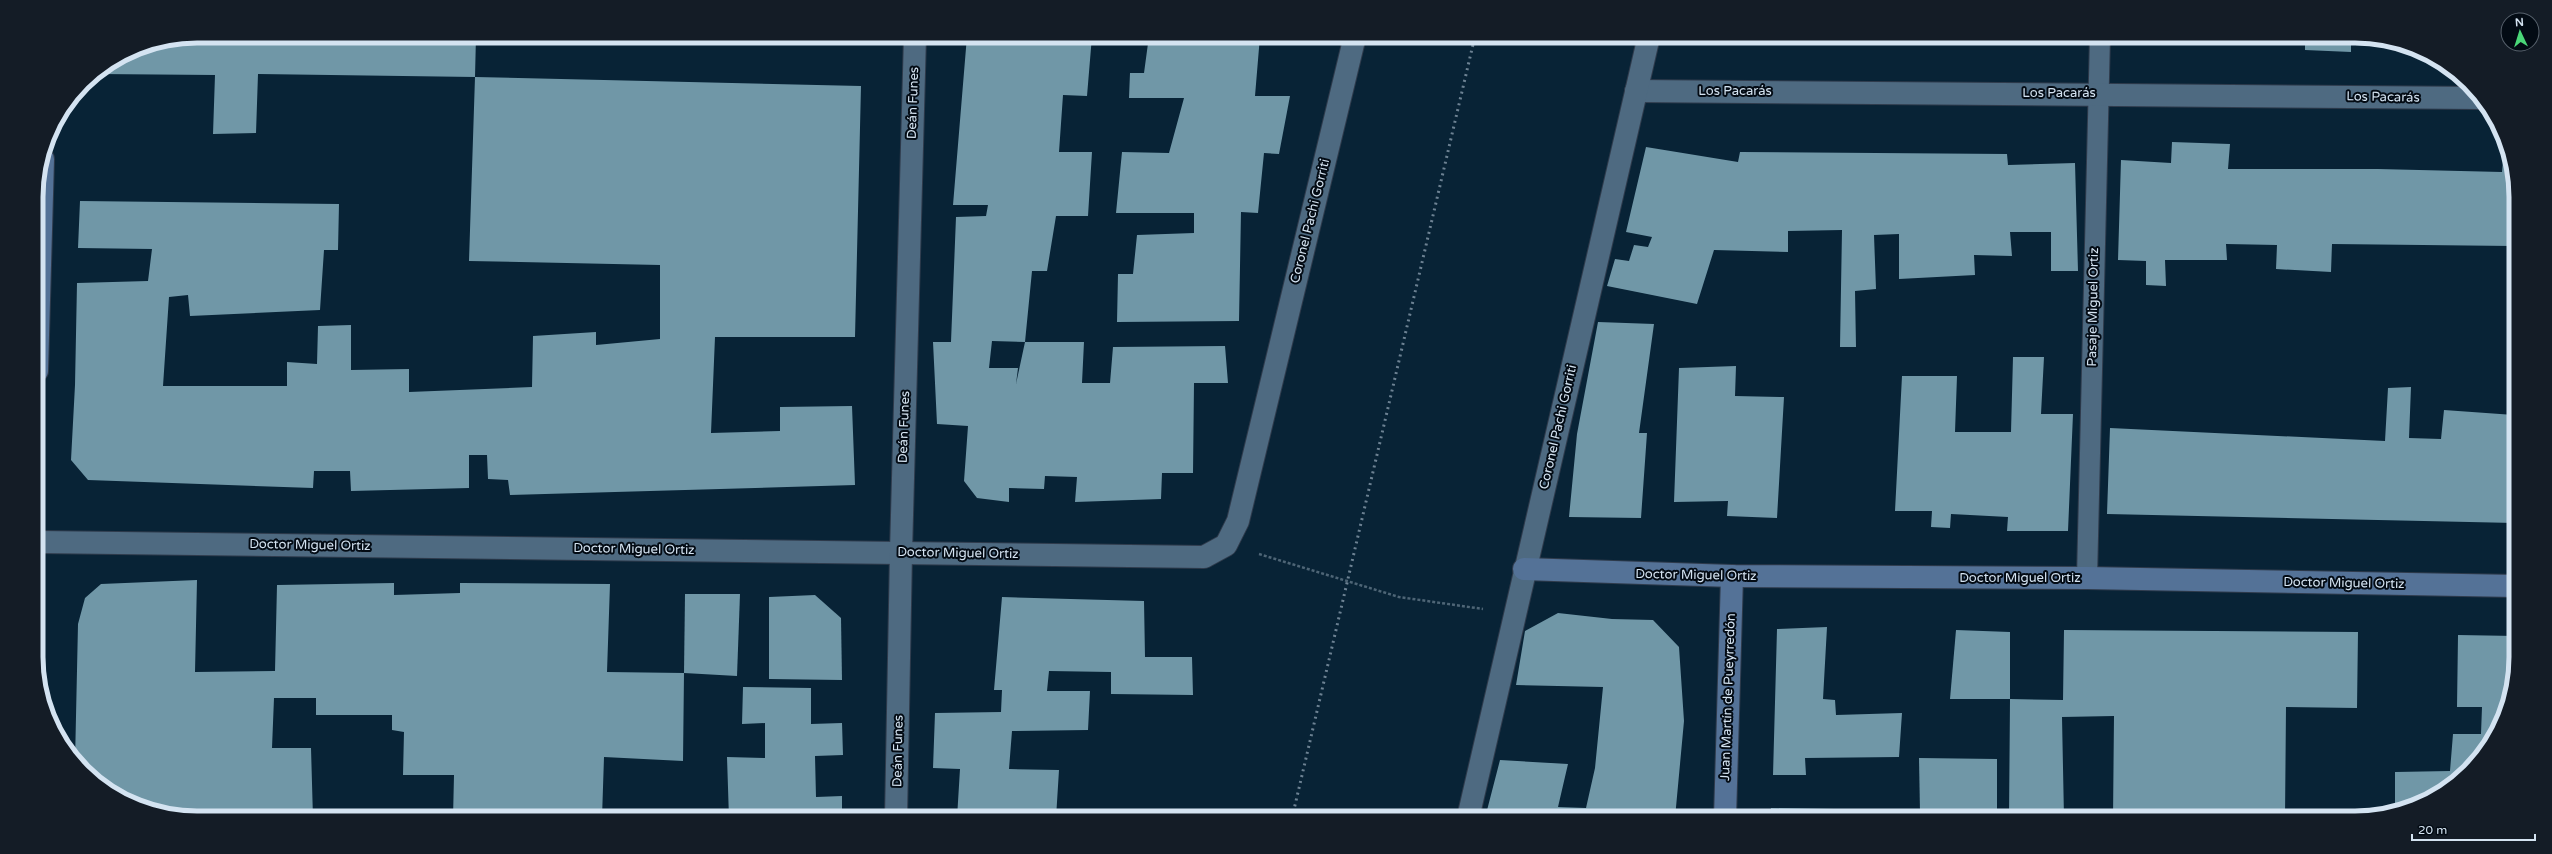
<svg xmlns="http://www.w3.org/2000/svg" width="2552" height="854" viewBox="0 0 2552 854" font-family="'Varela Round',sans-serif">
<rect width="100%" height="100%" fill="#082336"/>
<g fill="#7097a7">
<path d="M197 36H476L475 77 258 74 256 133 213 134 215 75 97 74 135 48Z"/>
<path d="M967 36H1092L1087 96 1063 95 1059 152H1092L1088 216H1056L1047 271H1032L1025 342 992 341 989 368H1018L1016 384 1025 342H1084L1082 383H1110L1113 347 1225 346 1228 383H1194L1193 473H1162L1161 499 1075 502 1077 477 1045 476 1044 489 1009 488V502L977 498 964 481 968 426 937 424 933 342H951L956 217 986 216 988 205H953Z"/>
<path d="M1149 36H1260L1255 96H1290L1279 154 1264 153 1258 213 1241 212 1239 321 1117 322 1118 274H1133L1137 235 1194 233V213H1116L1122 152 1169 153 1184 98H1129L1130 73H1144Z"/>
<path d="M1979 36H2022V42L1979 45Z"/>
<path d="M2305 36H2351V52L2305 50Z"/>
<path d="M2391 41 2397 42 2411 48 2390 47Z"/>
<path d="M475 77 861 86 855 337H715L711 433 780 431V407L852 406 855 485 510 495 508 480 488 479 487 455H469V488L351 491 350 471H314L313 488 88 480 71 460 75 385 77 283 148 281 152 249 78 248 80 201 339 204 338 250H324L320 310 190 316 188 295 169 297 163 386H287V362L317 364 318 326 351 325V370L409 369V392L532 387 533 336 596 332V345L660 339V265L469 261Z"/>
<path d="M2172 142 2230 144 2228 169H2378L2502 172 2503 161H2511L2513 246 2332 244 2331 272 2276 269 2277 245 2226 244 2227 260H2165L2166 286 2146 285V261L2118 260 2121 160 2171 163Z"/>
<path d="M1646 147 1738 162 1740 152 2007 154 2008 165 2075 163 2078 271H2051V232H2010L2012 256 1974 255 1975 275 1899 279V234L1874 235 1876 289 1855 291 1856 347H1840L1842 230 1788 231V252L1714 250 1697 304 1607 286 1615 259 1629 261 1634 245 1648 247 1652 237 1626 232Z"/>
<path d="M1598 322 1654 324 1639 433H1647L1641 518 1569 517 1577 434Z"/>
<path d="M2013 357H2044L2041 414H2073L2068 531H2007L2008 517 1951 514 1950 528 1931 527 1932 511H1895L1902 376H1957L1955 432H2011Z"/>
<path d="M1736 366 1735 396 1784 397 1777 518 1727 516 1728 501 1674 502 1679 368Z"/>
<path d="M2411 387 2409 438 2441 439 2444 410 2514 415 2515 523 2107 514 2110 428 2385 441 2388 388Z"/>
<path d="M197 580 195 672 275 671 277 585 394 583V595L460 593V583L610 584 607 672 684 673 683 761 604 757 602 818H453L454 775H403L404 732 392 730V715H316V698H274L272 748H311L313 818H197L155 812 108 791 75 762 78 624 85 598 101 584Z"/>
<path d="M685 594H740L737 676 684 673Z"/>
<path d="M815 595 841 618 842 680 769 679V597Z"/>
<path d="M1002 597 1144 601 1145 657H1192L1193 695 1111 694V672L1049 671 1047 691H1090L1088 730 1012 731 1009 769 1059 770 1056 818H957L960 769 933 768 935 713 1001 712 1002 690H994Z"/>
<path d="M1558 613 1612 619 1653 620 1679 647 1684 721 1675 818H1485L1500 760 1568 764 1558 807 1586 808 1595 768 1603 687 1516 685 1525 631Z"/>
<path d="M1827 627 1823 699 1835 700 1836 715 1902 713 1899 757 1805 758 1806 775H1773L1777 629Z"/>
<path d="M1956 630 2010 632V699H1950Z"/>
<path d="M2064 630 2358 632 2357 708 2286 707 2285 818H2113L2114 716 2062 717 2064 818H2009L2010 699 2063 700Z"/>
<path d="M2458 635 2516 636V657L2510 699 2489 746 2453 785 2407 809 2395 812V772L2450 771 2453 734H2481L2482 707H2457Z"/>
<path d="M743 687 811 688V724L842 723 843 755 815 756 816 797 842 796V818H729L727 757 765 758V723L742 724Z"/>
<path d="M1919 758 1997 759V810L1920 812Z"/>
<path d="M1771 808 1890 810V818H1770Z"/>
</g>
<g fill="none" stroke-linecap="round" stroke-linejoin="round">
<g stroke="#2f3b4c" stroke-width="22">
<path id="lane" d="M2087 578 2100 36"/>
</g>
<g stroke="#2f3b4c" stroke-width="24">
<g id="street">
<path d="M1636 91 2481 98"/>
<path d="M38 542 1204 557 1226 545 1238 521 1355 36"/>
<path d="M896 818 901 552 915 36"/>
<path d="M1468 818 1649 36"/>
</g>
</g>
<g stroke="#2f3b4c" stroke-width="24">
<g id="secondary">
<path d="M37 371 43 159"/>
<path d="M1524 569 1732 576 2087 578 2516 586"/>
<path d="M1725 818 1732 576"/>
</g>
</g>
<path stroke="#4e6576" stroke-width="2.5" stroke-dasharray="3 2" stroke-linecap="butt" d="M1259 554 1399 597 1483 609"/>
<use href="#lane" stroke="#4e6a81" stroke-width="20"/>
<use href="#street" stroke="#4e6a81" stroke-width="22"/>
<use href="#secondary" stroke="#547297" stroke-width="22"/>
<path stroke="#6d8293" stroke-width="3" stroke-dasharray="2 4" stroke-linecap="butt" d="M1292 818 1475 36"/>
</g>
<g text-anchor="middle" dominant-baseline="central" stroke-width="4" stroke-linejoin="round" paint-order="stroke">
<g font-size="13" fill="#d4e3f1" stroke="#030b14">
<text x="1735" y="91">Los Pacarás</text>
<text x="2059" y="93">Los Pacarás</text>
<text transform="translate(2383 97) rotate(1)">Los Pacarás</text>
<text transform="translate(913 103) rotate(-88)">Deán Funes</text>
<text transform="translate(1310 221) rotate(-76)">Coronel Pachi Gorriti</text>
<text transform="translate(2093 307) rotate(-89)">Pasaje Miguel Ortiz</text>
<text transform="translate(904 427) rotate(-88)">Deán Funes</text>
<text transform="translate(1558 427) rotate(-77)">Coronel Pachi Gorriti</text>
<text transform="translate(310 545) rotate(1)">Doctor Miguel Ortiz</text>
<text transform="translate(634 549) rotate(1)">Doctor Miguel Ortiz</text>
<text transform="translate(958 553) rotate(1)">Doctor Miguel Ortiz</text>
<text transform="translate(1696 575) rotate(1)">Doctor Miguel Ortiz</text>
<text x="2020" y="578">Doctor Miguel Ortiz</text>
<text transform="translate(2344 583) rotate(1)">Doctor Miguel Ortiz</text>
<text transform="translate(1728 697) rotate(-88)">Juan Martín de Pueyrredón</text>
<text transform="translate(898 751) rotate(-89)">Deán Funes</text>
</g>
</g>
<path d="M0 0H2552V854H0ZM197 43H2355A154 154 0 0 1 2509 197V657A154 154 0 0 1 2355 811H197A154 154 0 0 1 43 657V197A154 154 0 0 1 197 43Z" fill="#141c26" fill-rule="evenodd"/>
<path fill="none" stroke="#d4e3f1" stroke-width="5" d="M197 43H2355A154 154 0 0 1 2509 197V657A154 154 0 0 1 2355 811H197A154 154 0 0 1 43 657V197A154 154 0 0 1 197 43Z"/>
<g transform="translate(2520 32) rotate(356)"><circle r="19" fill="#030b14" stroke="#57616c"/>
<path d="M0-3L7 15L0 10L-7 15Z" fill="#4ad778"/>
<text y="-6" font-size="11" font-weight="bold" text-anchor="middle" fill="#d4e3f1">N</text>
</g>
<path d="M2412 834v6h123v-6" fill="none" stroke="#d4e3f1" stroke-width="2"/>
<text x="2418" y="834" font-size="12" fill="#d4e3f1" stroke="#030b14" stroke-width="3" paint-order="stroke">20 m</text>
</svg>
